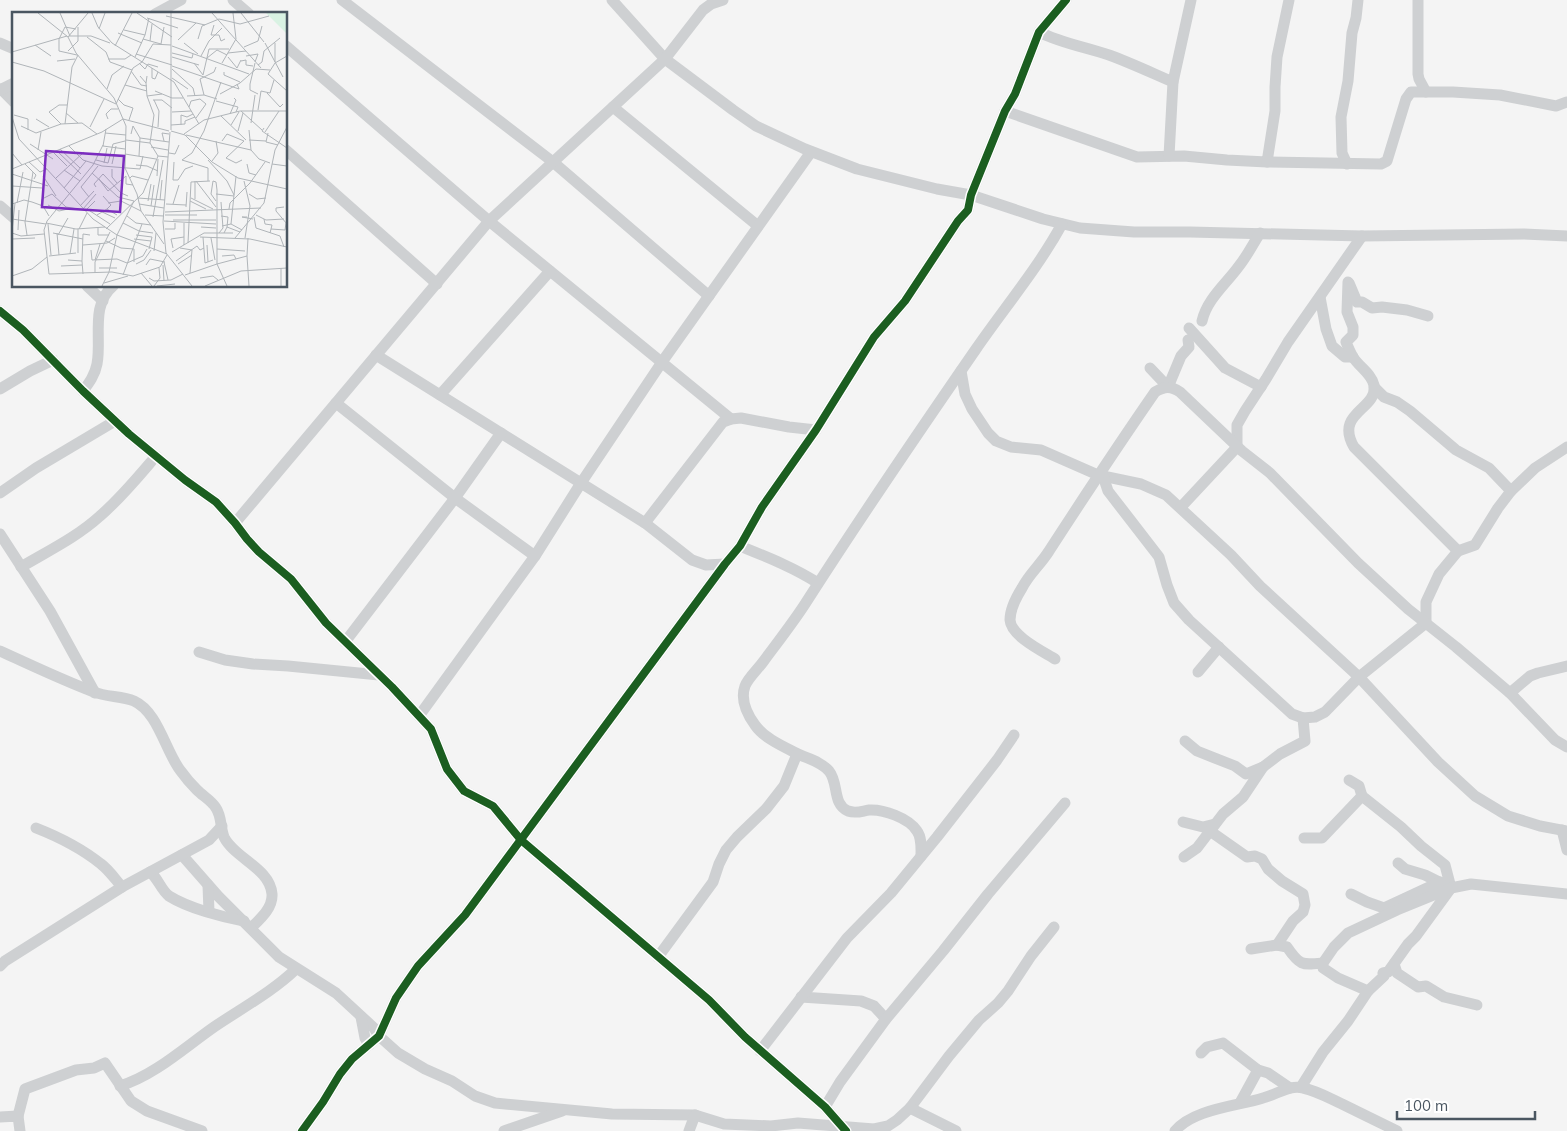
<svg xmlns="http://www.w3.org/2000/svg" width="1567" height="1131" viewBox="0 0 1567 1131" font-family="Mulish,sans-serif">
<rect width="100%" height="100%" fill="#f4f4f4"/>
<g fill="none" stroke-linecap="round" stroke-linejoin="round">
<g stroke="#ced0d2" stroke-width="11">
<path d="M233 0 249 14"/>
<path d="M342 0 553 162 709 296"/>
<path d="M612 0 665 59 733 110 756 126 805 149 857 169 937 189 971 195 1043 219 1080 228 1134 232H1190L1362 236 1524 234 1567 236"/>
<path d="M1418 0V74L1419 79 1426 92"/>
<path d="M155 14 181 0"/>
<path d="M1039 32C1061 43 1085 47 1109 55 1131 63 1152 73 1173 82"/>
<path d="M0 43 14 49"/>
<path d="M286 46 489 221 731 419"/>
<path d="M1 89 14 102"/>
<path d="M0 90 14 83"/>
<path d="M613 107 758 226"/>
<path d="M1005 111 1137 157 1184 156 1227 160 1267 162 1275 111V87L1277 57 1289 0"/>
<path d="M286 150 437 284"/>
<path d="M1169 156 1173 82 1191 0"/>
<path d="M1267 162 1381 164 1387 161 1406 99 1411 92H1453L1500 95 1556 106 1567 102"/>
<path d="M1347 164 1342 153 1341 117 1348 81 1352 33 1356 18 1358 0"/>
<path d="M0 206 14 218"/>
<path d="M1348 282 1347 312 1353 327V335L1346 342C1348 347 1350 352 1353 357 1359 367 1371 373 1374 385 1378 410 1334 412 1354 447L1458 551"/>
<path d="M1349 283 1357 302H1362L1372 308 1382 307 1407 310 1428 316"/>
<path d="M87 286 103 301"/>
<path d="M1320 297 1326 329 1332 346 1345 357H1353"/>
<path d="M0 311 23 330 83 391 129 434 185 480 216 502 235 523 247 539 259 552 291 579 326 623 392 687 431 729 447 769 464 791 493 806 521 840 709 1000 745 1037 825 1107 846 1131"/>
<path d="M1202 321C1207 299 1226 284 1239 266 1247 256 1253 244 1260 233"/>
<path d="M1189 328 1225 368 1261 387"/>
<path d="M376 355 645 523 692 560 706 565 725 564"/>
<path d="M1150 368 1168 387 1181 356 1189 347 1188 340"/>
<path d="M961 371 965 394 972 409 988 433 996 441 1011 447 1041 450 1098 475 1141 484 1166 495 1231 555 1260 586 1359 677 1438 762 1475 796 1508 816 1540 826 1567 831"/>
<path d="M1374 387 1384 397 1397 402 1410 411 1456 450 1489 468 1511 491"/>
<path d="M0 389 30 371 53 360"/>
<path d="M83 391C89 383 95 375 97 364 102 339 90 305 113 286"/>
<path d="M440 395 550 271"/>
<path d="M336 403 455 498 535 556"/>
<path d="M1103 476 1108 491 1159 557 1167 585 1174 603 1189 620 1292 714 1303 718 1315 717 1325 712 1359 677 1426 623V602L1439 574 1458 551 1475 545 1498 508 1511 491 1535 468 1567 447"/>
<path d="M0 493 36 468 115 421"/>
<path d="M1181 507 1237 447V425L1245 411 1266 379 1288 342 1362 236"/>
<path d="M235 523 489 221 665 59 703 10 711 4 723 0"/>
<path d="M645 523 723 422 731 419 741 418 789 427 816 430"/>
<path d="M0 534 50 611 95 693"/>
<path d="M740 546C767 557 793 567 818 583"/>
<path d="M21 567C48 551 77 537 100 516 121 498 138 477 156 456"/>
<path d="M345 642 455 498 501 433"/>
<path d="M0 651C31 665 62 680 94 692 106 697 122 696 134 701 158 712 165 750 180 770 185 777 191 784 197 790 203 796 212 801 216 808 222 817 220 827 224 837 234 858 270 868 272 894 273 908 260 919 251 928"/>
<path d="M199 652 225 660 253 664 288 666 379 675"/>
<path d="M1055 659C1042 651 1011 636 1010 620 1010 610 1017 596 1022 588 1029 574 1041 564 1049 551 1084 497 1119 444 1155 392 1165 386 1171 386 1180 392L1242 451 1270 473 1358 563 1408 609 1456 647 1510 693 1555 740 1567 747"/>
<path d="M1198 672 1219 647"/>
<path d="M1510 693 1530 676 1538 673 1567 666"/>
<path d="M419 716 535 556 581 483 662 362 811 152"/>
<path d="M1185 741 1197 751 1235 766 1246 774 1263 767 1280 754 1305 741 1303 718"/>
<path d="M1349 780 1359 786 1362 796"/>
<path d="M1183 822 1203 827 1215 824"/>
<path d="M36 828C59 837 81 848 101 864 109 870 115 879 122 887"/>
<path d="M1562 830 1567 850"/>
<path d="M1210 831 1247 857 1255 856 1262 859 1268 869 1282 881 1303 894 1305 905 1303 912 1293 921 1277 945 1287 947C1300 966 1302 965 1323 963"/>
<path d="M1304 838H1322L1362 796 1401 827 1421 846 1445 865 1451 888 1425 875 1405 869 1398 863"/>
<path d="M182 855 218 896 279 957 336 993 374 1028 379 1036 398 1053 425 1069 452 1081 475 1096 495 1103 612 1114 695 1115 724 1124 771 1126 798 1123 874 1129 888 1126 897 1120 910 1108 949 1056 979 1020 998 1003 1008 991 1031 956 1054 927"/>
<path d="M921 856C921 848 922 838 917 831 909 818 883 809 869 810 862 811 856 814 848 811 832 804 839 783 829 771 820 761 808 759 796 753 782 746 764 738 755 725 747 714 740 700 745 686 748 678 758 669 763 662 777 643 792 624 805 604 860 518 918 433 976 349 1005 307 1038 268 1062 224"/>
<path d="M1184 857 1197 848 1223 814 1243 797 1263 767"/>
<path d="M150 872C158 878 161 890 169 896 188 908 222 917 244 921"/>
<path d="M208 885 209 912"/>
<path d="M1351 894 1367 902 1384 908 1440 882"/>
<path d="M1251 949 1277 945"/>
<path d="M658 957 713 882 719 864 726 850 737 837 766 809 784 786 797 754"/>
<path d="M1394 964 1397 973 1418 987 1426 986 1444 997 1477 1005"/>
<path d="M0 966 5 961 122 887 209 840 222 826"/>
<path d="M1368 991 1384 976 1383 973 1388 972 1408 944 1416 936 1451 888"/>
<path d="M801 997 861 1001 874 1006 886 1019"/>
<path d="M361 1017 365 1038 369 1045"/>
<path d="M760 1051 847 938 891 893 937 837 997 760 1014 735"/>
<path d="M1201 1053 1207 1047 1223 1043 1258 1070"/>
<path d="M120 1086C155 1075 184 1048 214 1027 242 1008 272 992 296 969"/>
<path d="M1301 1087 1323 1052 1348 1021 1368 991 1338 978 1323 968V963L1334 947 1348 933 1397 910 1451 888 1471 884 1567 894"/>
<path d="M1240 1103 1258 1070 1268 1073 1290 1088"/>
<path d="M825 1107 840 1082 886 1019 943 951 988 894 1065 803"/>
<path d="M910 1108 956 1131"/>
<path d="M18 1116 25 1089 76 1070 94 1068 105 1063 131 1101 147 1111 202 1131"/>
<path d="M0 1117 18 1116 20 1131"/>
<path d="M302 1131 323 1102 340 1074 352 1059 379 1036 396 998 418 966 465 915 725 564 740 546 762 507 816 430 874 337 905 301 958 221 968 210 971 195 1005 111 1015 94 1039 32 1066 0"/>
<path d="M504 1131 562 1111"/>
<path d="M689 1131 695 1115"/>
<path d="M1175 1131C1193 1109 1238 1106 1263 1098 1276 1095 1290 1084 1303 1088 1317 1091 1329 1098 1342 1104 1360 1113 1379 1122 1397 1131"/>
</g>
<g stroke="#fff" stroke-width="11">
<g id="cycleway">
<path d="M0 311 23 330 83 391 129 434 185 480 216 502 235 523 247 539 259 552 291 579 326 623 392 687 431 729 447 769 464 791 493 806 521 840 709 1000 745 1037 825 1107 846 1131"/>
<path d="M302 1131 323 1102 340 1074 352 1059 379 1036 396 998 418 966 465 915 725 564 740 546 762 507 816 430 874 337 905 301 958 221 968 210 971 195 1005 111 1015 94 1039 32 1066 0"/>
</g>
</g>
<use href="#cycleway" stroke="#1b5e20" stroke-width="8"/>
</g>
<g transform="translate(12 12)">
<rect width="275" height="275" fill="#f4f4f4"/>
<path d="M254 1H275V22Z" fill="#d9f2e3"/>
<path fill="none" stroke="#b0b5b9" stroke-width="1" d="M26 1 56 25 64 41 102 86 114 114 113 156 125 182 129 199 152 232M48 1 58 24M80 1 86 15 100 31 162 70 187 112M125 1 160 25M200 1 249 56M229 1 252 30M154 4 193 13M135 6 166 16M202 13 199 23H207L209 29 213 27M64 17 53 15 47 27V39L65 43M87 17 93 1M112 18 133 23M106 21 130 31M57 24H79L98 31M56 25 76 1M75 25 94 40 98 50 120 58M131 27 149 32 152 15M186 27 190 14 207 7 228 12 257 4M166 28 184 11M138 29 140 12M172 31 186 42M253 31 271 65M23 33 39 44M103 34 120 1M160 34 237 62M232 35 246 29 250 14M56 39 66 29V15M0 40 55 24M160 41 180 46 181 42M216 41 234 39M124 42 160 53M189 44 197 29 210 16M234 44 246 42 243 50M275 44 263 51 256 62 275 79M123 45 133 23 137 6M160 45 187 53M216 45 225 56 229 48M195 46 205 38 215 43M96 47H113L119 43M45 49 63 47M229 49 234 48V53L241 54M0 50 32 59 104 92 121 56 130 50 141 32 159 33M263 50V31M127 51 133 57 136 52 146 55M182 51 191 63M210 51 224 27 221 1M243 51 238 72V78L246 82M246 53 250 50 252 39 268 26M160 54 227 77 225 72M204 55 202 60 188 67 192 83 205 87M140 56V66L143 67 146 60M160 57 181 76 183 84M119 59 129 73 135 74M212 60V63L228 70M191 63 197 37H217M128 64 134 71 135 64M160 66 176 77M134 71 135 84 142 103 138 131 146 144M113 73 135 79M95 77 100 63 112 54M143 79 160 86H171M255 81 268 95 271 92M208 82 228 71 244 57 258 58M135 84 150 82M175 84 192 83M106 87 112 93 121 96 117 108M141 88H150L160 96M142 88 147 99 146 115M204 89 226 95 224 100M177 95 179 89 188 87 194 92 184 106M246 98 249 79 258 81 262 68M229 99 250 118M160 100 179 99M54 101 66 111M218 102 224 88 222 86M2 103 16 107V118M209 104 234 128M0 105 7 127 81 207 105 223 155 242M24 107 37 115M96 107 94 102 99 97H106M111 107 157 119M239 111 243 83M49 112 37 100 47 93H55M53 112 60 55 66 43M159 113 173 112V109L183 105M169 113V103L175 105 181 102M219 113 227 100M9 114 24 121 49 112 70 111 85 122M78 115 92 87M252 116 250 119 275 136M94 117 91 134 113 137M159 118V1M237 118 239 138 247 147 258 151M159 119 173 123 200 150 226 166 275 177M226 119 231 101M158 120 151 210 154 241 180 274M253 120 267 99M93 121 114 123M256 121 254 130 266 133M119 122 121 114 128 126 127 144M172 122 192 108 228 99H275M174 123 239 138M128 126 157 130M114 128 138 131M237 128 254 129M152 129 150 121 157 122M210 129 215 122 232 129M18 132 41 147M91 133 81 153 35 209 32 218 37 262 100 260 121 264 148 255 155 243M57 134 71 148 90 154 128 157 131 144M139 135 156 138M48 137 68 156M26 138 29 120M45 139 69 162M41 140 55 154M0 141 10 153M157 141 163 142 167 133M113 142 144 147M84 148 96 151 101 132 113 129M196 148 215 169 222 183M230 148 224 151 214 146 232 129M200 149 206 141 204 129M17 150 28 160 35 157M162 150 161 168H166L173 157 181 154M92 151 95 136M13 152 24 163 22 167M100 152 104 134M235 152 237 161 244 163M260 152 275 154M124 153 135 154 146 159M0 157 90 120 111 107M100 157V165L105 171M52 158 68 169M80 161 106 185 122 189 105 223 97 260 90 274M0 162 36 174M31 164 44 184M145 164 146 147M44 166 72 140M118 166 120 164 136 168M87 167 96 179 114 164V172L121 173M183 169V187M184 169 204 195M196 169V156L170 148 180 141 192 119 209 70M232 169 238 194 233 226M0 174 30 176M84 175 82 172 91 162 109 181 116 184M52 176 74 149M40 182 54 195 66 197 74 198 83 189M204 182 222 184M237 182 245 187 254 186M91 184 99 193 95 197M77 185 69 175 86 154M126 186 153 188M179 186 201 197M148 188 150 168M136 189 139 172M178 189 194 197M204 189 199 182 201 169 204 170 205 178V252L235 244 237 274M5 191 11 160M96 191 109 189 129 199M0 192 12 188 20 190 31 194 37 204M127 192 152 196M154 192 174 193M161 192 167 173M36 193 47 199 56 197M29 194 30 187 40 182M68 194 82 179M139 194 142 173M174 195 175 180M272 195 264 196V199L275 212M71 197 84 182M75 197 98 212M217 197 218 191 238 171 253 150M88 199 103 206M153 200 249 196M85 203 95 197 105 203M133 203 152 204M153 203H185M244 203 254 208 272 207M115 204 124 211 139 213M209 204 216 205 215 215M141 205 151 148M235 205H230L241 207M242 205 244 216 268 224 272 235M0 207 34 212M252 207 253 212 260 213 258 221M161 208H204M152 209 204 212M34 211 64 217 93 215M111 211 127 219 141 221M172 211V233M36 212 39 243M219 212 224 164M210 214 219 212 230 218M189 215 204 216M86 216V223H97M66 217V241M67 217 75 201M94 217 131 181 146 144 156 145M153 217H163V211M259 217 273 218 274 211M6 218 7 198M0 219 3 191M0 221 9 224 32 222M41 221 71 227M45 221 47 243M207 221 211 216 209 190M212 221 215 215 228 220M15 223 13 210 21 160M46 223 56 206M124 223 140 225 137 237M188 225 238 227 275 235M191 225 193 251 201 248M199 226 203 248M223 226 252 191 263 138 275 115M0 227 23 226M122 227 139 229M94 229 109 236 122 237V250M176 231 179 170 198 169M71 233 95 231 103 226M195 233 196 250M161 236 159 227 172 225M168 236 180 238 178 261M205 237 233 239M79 238 80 248 105 247 115 251 131 244 135 237M142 239 144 221M160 240 192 221H221M58 242 62 217M37 244 64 241M210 244 222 243 224 247M235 244 236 226M56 248 70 249 71 262M83 248 88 232M70 249 71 222 78 223M164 249 185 234 188 238 192 236M152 250 156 268M124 252 132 248 139 238M166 252 180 243M134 253 138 247 153 250M151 253 152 269M49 254 70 253M87 256H105M269 256V274M83 261V250L98 220M129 261 140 274M111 263 130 212M173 263 205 252 215 274M0 264 20 257 35 245M137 266 142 269 159 268 171 262M188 266 201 264 206 268M92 271 116 264M142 274 148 266 147 256M145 274 163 272M193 274 229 259 275 256"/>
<path fill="#7b2cbf" fill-opacity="0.15" stroke="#7b2cbf" stroke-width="2.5" d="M34 139 112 144 108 200 30 195Z"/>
<rect width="275" height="275" fill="none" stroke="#4a5661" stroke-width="2.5"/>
</g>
<path d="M1397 1111v8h138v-8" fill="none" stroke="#4a5661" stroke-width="2.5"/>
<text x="1404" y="1111" font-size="15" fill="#4a5661" stroke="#ffffff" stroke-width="4" paint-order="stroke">100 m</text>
</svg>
